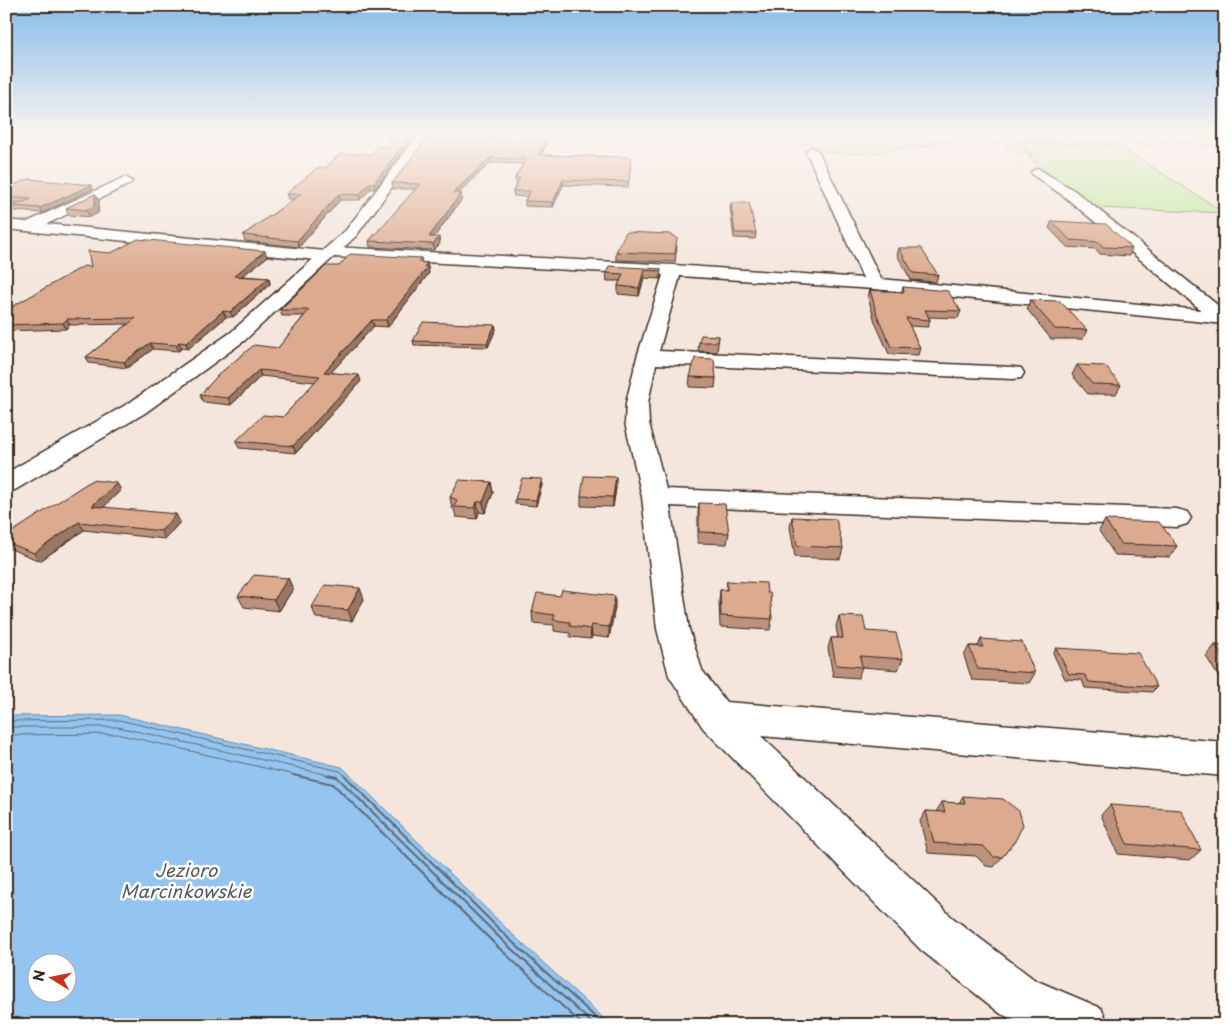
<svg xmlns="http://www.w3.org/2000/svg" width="1231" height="1031" viewBox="0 0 1231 1031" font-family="'Playpen Sans',sans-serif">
<rect width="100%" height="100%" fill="#f4e6dd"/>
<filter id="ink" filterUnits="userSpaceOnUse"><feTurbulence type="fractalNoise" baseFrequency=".02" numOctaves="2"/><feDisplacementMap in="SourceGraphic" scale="10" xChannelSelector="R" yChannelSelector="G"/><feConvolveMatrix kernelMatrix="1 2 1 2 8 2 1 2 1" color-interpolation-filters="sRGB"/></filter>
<g filter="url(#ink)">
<path fill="#c1e8a2" stroke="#7e8960" d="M805 134H1225V150L1179 140 1151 145 1014 142 1033 156 1018 143 1119 146 1225 213 1094 208 1079 198 1028 157 1031 156 1018 155 1002 142 935 140 933 146 897 148 883 152 853 154 824 151 809 144 753 136Z"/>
<path fill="#94c5f0" stroke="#70879c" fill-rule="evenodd" d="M119 715 342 767 512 934 611 1025H6V716ZM38 964H68V994H38Z"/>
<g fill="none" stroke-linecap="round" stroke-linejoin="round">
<g stroke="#5f6872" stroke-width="1">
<path d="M6 721 119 720 340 771 345 776"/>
<path d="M6 727H118L333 776"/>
<path d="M6 735 117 734 299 776"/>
</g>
<g stroke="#5f6872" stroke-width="2">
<path d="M293 775 333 784 499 948 583 1025"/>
<path d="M327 775 337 777 504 942 594 1025"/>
<path d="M344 775 508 938 604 1025"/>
</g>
<g stroke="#3b2a1e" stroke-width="3">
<path id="minor" d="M812 147 818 151 881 279 1201 310 1065 197 1033 175 1031 172 1037 168 1075 191 1225 311V324L874 289 680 276 659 351 1013 367 1021 368 1024 373 1021 378 1013 379 656 364 648 403 649 423 666 489 1177 509 1187 512 1191 518 1187 524 1177 527 670 506 689 629 702 670 726 702 1225 742V776L761 736 953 918 1035 980 1101 1008 1109 1025H1026L1001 1014 921 950 703 728 669 676 657 629 642 497 625 423 626 403 637 357 663 275 334 257 327 261 6 229V220L27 222 125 177 132 181 130 184 47 224 325 251 332 247 673 265 863 278 806 151Z"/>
</g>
<g stroke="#3b2a1e" stroke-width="3">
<path id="tertiary" d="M419 134H431L356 236 244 341 145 413 15 490 6 492V473L129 403 230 333 346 230Z"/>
</g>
<use href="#minor" fill="#fff" fill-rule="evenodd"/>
<use href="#tertiary" fill="#fff" fill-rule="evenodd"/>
</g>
<g fill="#bd927b" stroke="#3b2a1e">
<path d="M408 134 410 143 375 189H371L360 200H340L299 247 245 241 243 235 294 199H288L286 194 325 168 371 154 390 146Z"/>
<path d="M495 140 547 145 541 155 631 157 628 187 563 185 553 207 525 206V201L527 197 514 196 513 191 517 184 516 183 515 178 523 164 490 163 459 193 462 199 434 237 440 244 434 250 370 247 369 241 416 189H393L392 183Z"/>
<path d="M6 188 93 189 42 213 15 211 13 206 22 203 6 201Z"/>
<path d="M95 194 99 201 98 213 90 217 69 215 66 208Z"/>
<path d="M731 203 756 233 755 239 734 238 730 208Z"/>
<path d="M1052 221 1132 248 1129 256 1100 254 1096 249 1067 247 1049 228Z"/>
<path d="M677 246 675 262 616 260V252Z"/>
<path d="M899 248 938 275 936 282 911 280 897 255Z"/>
<path d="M265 251 267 257 242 276 269 278 270 284 233 317H226L188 349 182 348 179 351 153 349 127 368 89 363 86 357 128 324 70 325 66 329 6 331V310L91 267 111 253Z"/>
<path d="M421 258 422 263H427L429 273 388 327 374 326 331 372 361 381 296 453 239 448 236 441 283 417 315 382 261 376 231 405 203 402 200 395 278 348 304 316H282L280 310 339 266Z"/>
<path d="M1221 261H1225V272L1218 266Z"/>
<path d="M661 269 660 279 644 278 639 296 618 294V286L620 281H607L606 273Z"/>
<path d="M903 287 961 311 958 318 929 317 930 320 928 327 909 326 920 348 918 355 889 354 875 322 868 297 870 290 901 292Z"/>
<path d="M1030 300 1087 330 1083 339H1051L1027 309Z"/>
<path d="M495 325 496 329 488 347 414 345 413 341Z"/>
<path d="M719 336 717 352 698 351 699 342Z"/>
<path d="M1077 365 1121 385 1116 394H1088L1072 375Z"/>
<path d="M690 377 716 378 715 388 689 387Z"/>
<path d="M542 479V485L536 506 515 504V499Z"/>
<path d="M491 482 493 493 485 513 479 512 477 519 456 517 454 509 452 508 450 497Z"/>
<path d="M616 488 613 507 581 506V496Z"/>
<path d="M121 490 104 507 180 522 165 539 84 530 40 561 6 547V536Z"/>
<path d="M699 503 729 533 727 544 698 543V513Z"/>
<path d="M792 517 843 548 840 559 795 557 790 527Z"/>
<path d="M1224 517H1225V527L1220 522Z"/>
<path d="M1105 520 1177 546 1170 557 1115 555 1099 531Z"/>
<path d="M288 578 293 589 279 611 244 607 238 596Z"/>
<path d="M727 581 767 593 772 619 770 630 720 627 719 601 720 590H726Z"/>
<path d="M364 599 352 621 316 618 312 607Z"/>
<path d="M615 607 609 638 592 636 591 639 570 637V633L554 631V625L533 623 532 612Z"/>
<path d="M839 616 866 631 903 659 898 670 862 667 858 678 833 676 828 648 831 638H838L836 627Z"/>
<path d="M981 639 1035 673 1029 683 972 680 964 656 969 646H978Z"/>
<path d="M1215 645 1225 646V678H1219L1206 656Z"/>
<path d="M1056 648 1157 687 1152 692 1085 688 1082 680 1065 679 1053 653Z"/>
<path d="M963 796 1015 841 994 867 986 866 976 856 928 853 920 821 926 811 936 812 942 802 959 803Z"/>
<path d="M1110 805 1201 850 1190 860 1118 854 1101 815Z"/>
</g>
<g fill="#9a7764" stroke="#3b2a1e">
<path d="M495 134H497L493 145 492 140Z"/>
<path d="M409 138 410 143 375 189 374 183Z"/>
<path d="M547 141V145L538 160V155Z"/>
<path d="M490 158V163L454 198 453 193Z"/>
<path d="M563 180V185L553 207V202Z"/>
<path d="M370 183 371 189 360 200 359 195Z"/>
<path d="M92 185 93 189 42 213 40 208Z"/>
<path d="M461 193 462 199 430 243 429 237Z"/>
<path d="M95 194 99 201 98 213 90 217 86 210Z"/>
<path d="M339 194 340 200 299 247 297 241Z"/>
<path d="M439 237 440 244 434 250 433 244Z"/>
<path d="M265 251 267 257 236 281 234 276Z"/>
<path d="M427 263 429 273 388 327 386 320Z"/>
<path d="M644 270V278L639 296V288Z"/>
<path d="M269 278 270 284 233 317 230 312Z"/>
<path d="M223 311 226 317 188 349 186 343Z"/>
<path d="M67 319 70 325 66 329 63 323Z"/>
<path d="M372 320 374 326 326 378 324 372Z"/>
<path d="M495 325 496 329 488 347 487 343Z"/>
<path d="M179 342 182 348 179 351 176 345Z"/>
<path d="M150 343 153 349 127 368 124 362Z"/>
<path d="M259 370 261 376 231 405 228 398Z"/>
<path d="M359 375 361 381 296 453 293 446Z"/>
<path d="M616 477V488L613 507V497Z"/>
<path d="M542 479V485L536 506V500Z"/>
<path d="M491 482 493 493 485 513 483 502Z"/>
<path d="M117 483 121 490 97 514 92 506Z"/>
<path d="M477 502 479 512 477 519 475 508Z"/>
<path d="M176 514 180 522 165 539 161 531Z"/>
<path d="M79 522 84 530 40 561 34 553Z"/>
<path d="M288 578 293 589 279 611 274 600Z"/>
<path d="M360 588 364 599 352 621 348 610Z"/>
<path d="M615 596V607L609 638V627Z"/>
<path d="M591 625 592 636 591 639 590 629Z"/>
<path d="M6 639 10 644 6 648Z"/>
</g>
<g fill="#dcaa8f" stroke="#3b2a1e">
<path d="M390 134H408L409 138 374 183H370L359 195 339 194 297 241 243 235 301 194H286L317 168H325L340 154H371L378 146H390Z"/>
<path d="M437 134H495L492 140 547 141 538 155 631 157 629 182 563 180 553 202 525 201 530 191H513L520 178H515L526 159 490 158 453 193H461L429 237H439L433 244 369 241 420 184 392 183 426 139H433Z"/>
<path d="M29 179 92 185 40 208 13 206 31 199 6 197V188Z"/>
<path d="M95 194V205L86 210 66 208Z"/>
<path d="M731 203H749L756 233H735Z"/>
<path d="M1052 221 1106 224 1132 248 1103 247 1099 242 1070 240Z"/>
<path d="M626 232 669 234 677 238 675 254 616 252Z"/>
<path d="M138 239 265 251 234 276 269 278 230 312 223 311 186 343 179 342 176 345 150 343 124 362 86 357 136 318 67 319 63 323 6 325V310L84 266 91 267 88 251 111 253Z"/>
<path d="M899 248H921L938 275 913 273Z"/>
<path d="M350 254 421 258 418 262 427 263 424 267H428L386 320H372L324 372 359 375 293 446 236 441 263 415 283 417 320 376 259 370 228 398 200 395 219 374 254 345 278 348 309 310H280L326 266H339Z"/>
<path d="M609 266 661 269 660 271 644 270 639 288 618 286 623 274 606 273Z"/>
<path d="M903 287 948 291 961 311 925 310 930 320 906 318 920 348 891 347 877 315 870 290 904 292Z"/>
<path d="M1030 300 1060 301 1087 330 1055 329Z"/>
<path d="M423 322 495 325 487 343 413 341Z"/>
<path d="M701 335 719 336 718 342H699Z"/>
<path d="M695 358 714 359 716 378 690 377Z"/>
<path d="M1077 365 1105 366 1121 385 1092 384Z"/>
<path d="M584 476 616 477 613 497 581 496Z"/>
<path d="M522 478 542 479 536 500 515 499Z"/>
<path d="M92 480 117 483 92 506 176 514 161 531 79 522 34 553 6 542V536Z"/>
<path d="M459 480 491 482 483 502H477L475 508 454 507 457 500 450 497Z"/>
<path d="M699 503 725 504 729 533 699 532Z"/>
<path d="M792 517 836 519 843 548 797 546Z"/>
<path d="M1105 520 1159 522 1177 546 1121 544Z"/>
<path d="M254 575 288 578 274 600 238 596Z"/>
<path d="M727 581 766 583 767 593H770L772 619 721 616 720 590H727Z"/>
<path d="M325 585 360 588 348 610 312 607Z"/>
<path d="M562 590 615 596 609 627 591 625 590 629 570 626V622L553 620 555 615 532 612 537 593 560 596Z"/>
<path d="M839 616 863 617 866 631 896 633 903 659 860 656 862 667 836 665 831 638H843Z"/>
<path d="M981 639 1022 642 1035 673 978 669 969 646 983 647Z"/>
<path d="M1215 645 1225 646V661Z"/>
<path d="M1056 648 1138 653 1157 687 1089 682 1085 675 1069 674Z"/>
<path d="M963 796 1003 799 1019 811 1023 825 1015 841 1002 857H994L983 846 934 843 926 811 945 812 942 802 965 803Z"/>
<path d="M1110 805 1181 810 1201 850 1127 844Z"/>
</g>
</g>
<linearGradient id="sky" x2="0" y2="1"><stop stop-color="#86bbeb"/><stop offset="0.48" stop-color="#faf4f0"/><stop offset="1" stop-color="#faf4f0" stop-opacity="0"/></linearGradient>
<rect width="1231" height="278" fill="url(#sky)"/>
<g text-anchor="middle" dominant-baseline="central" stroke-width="5" stroke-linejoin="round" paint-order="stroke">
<g font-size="18" font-style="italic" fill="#56585d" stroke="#fff">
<text x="186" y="869">Jezioro<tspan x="186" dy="21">Marcinkowskie</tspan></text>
</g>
</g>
<rect width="1231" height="1031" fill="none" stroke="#fff" stroke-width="25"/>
<rect x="12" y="12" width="1206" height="1006" fill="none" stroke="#3b2a1e" stroke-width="2" filter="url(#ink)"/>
<g transform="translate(52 978) rotate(280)"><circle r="24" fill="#ffffff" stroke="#b1aaa5"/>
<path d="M0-4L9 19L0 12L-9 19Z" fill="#c8321e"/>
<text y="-8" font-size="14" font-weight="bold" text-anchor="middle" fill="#3b2a1e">N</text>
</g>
</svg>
